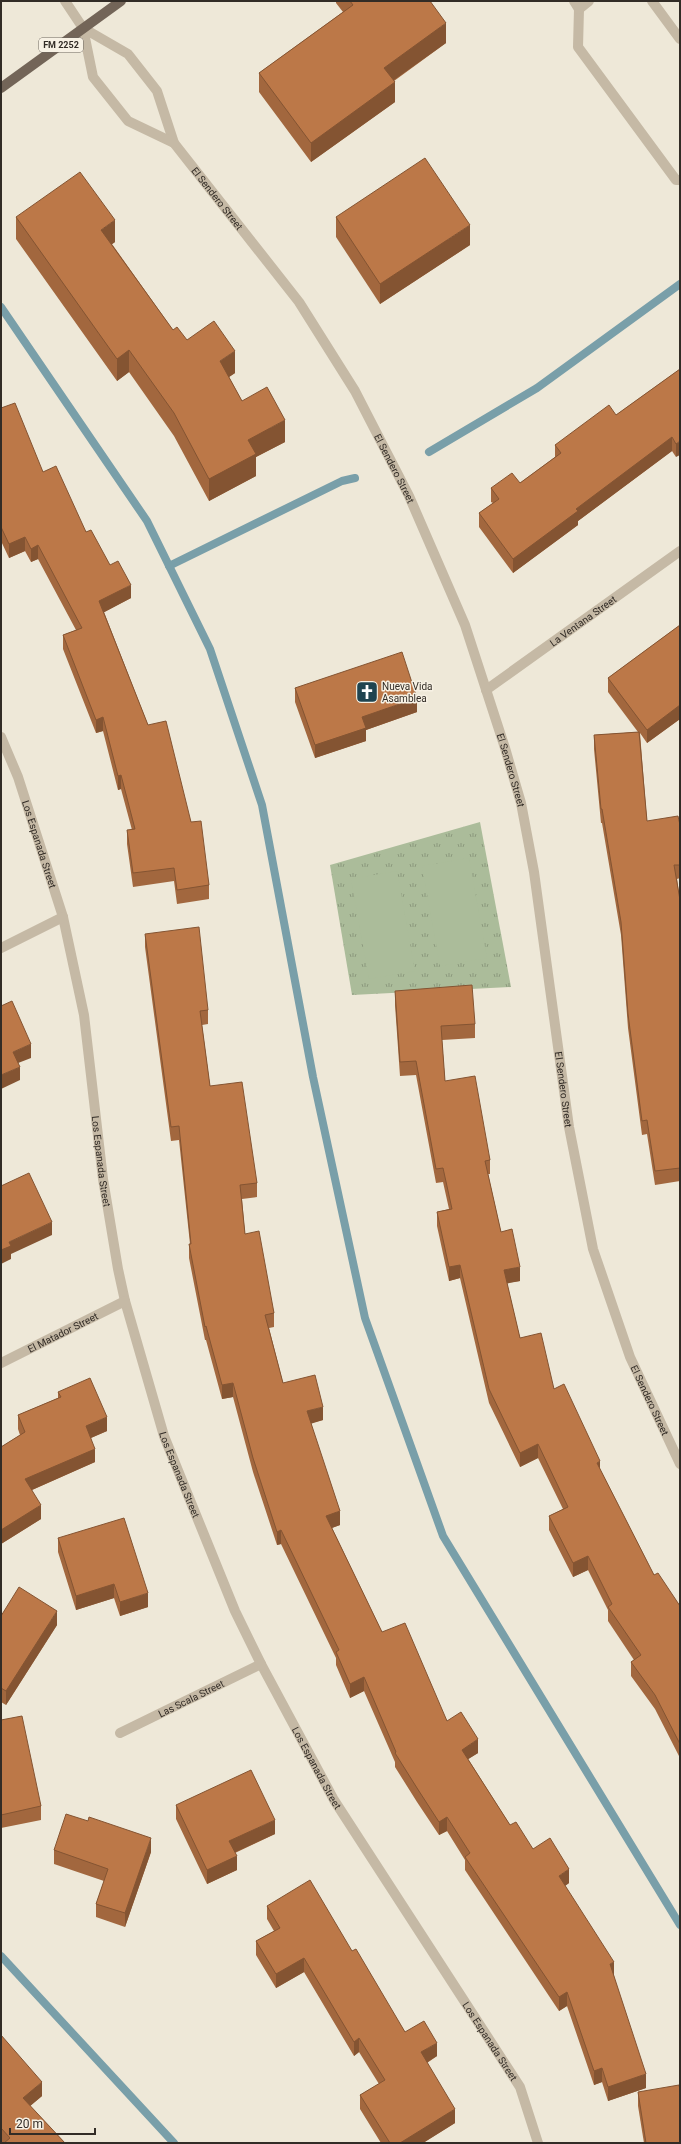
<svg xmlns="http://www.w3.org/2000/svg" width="681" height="2144" viewBox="0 0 681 2144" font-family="Roboto,sans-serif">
<defs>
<pattern id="park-tufts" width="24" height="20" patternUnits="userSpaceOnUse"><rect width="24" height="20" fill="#abbc9a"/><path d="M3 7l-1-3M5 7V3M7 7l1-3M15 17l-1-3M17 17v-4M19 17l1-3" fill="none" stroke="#8c997d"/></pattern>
</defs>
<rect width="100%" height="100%" fill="#eee8d8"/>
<path fill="url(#park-tufts)" d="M480 822 511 987 352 995 330 865Z"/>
<g fill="#abbc9a">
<path d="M469 858 487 958 440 966 422 866Z"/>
<path d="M397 871 415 971 369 979 351 879Z"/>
</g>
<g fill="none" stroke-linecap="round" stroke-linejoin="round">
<g stroke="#799fa9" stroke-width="8">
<path d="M1 307 147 521 210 649 262 805 313 1077 365 1318 443 1536 680 1925"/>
<path d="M429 452 537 388 680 284"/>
<path d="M169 566 342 481 355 478"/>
<path d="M1 1956 174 2143"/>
</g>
<g stroke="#c5b9a5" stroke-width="10">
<path d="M65 1 83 28"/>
<path d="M574 1 579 9 578 47 676 180H680"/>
<path d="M652 1 680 39"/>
<path d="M579 9 589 1"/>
</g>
<g stroke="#c5b9a5" stroke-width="10">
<path id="s1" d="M486 690 680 551"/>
<path id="s2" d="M1 737 18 777 63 917 84 1015 103 1179 118 1269 125 1301 164 1436 235 1611 261 1664 334 1800 520 2087 538 2143"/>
<path d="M1 948 63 917"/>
<path id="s3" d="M1 1363 125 1301"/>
<path id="s4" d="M120 1733 261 1664"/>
</g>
<g stroke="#c5b9a5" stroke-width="10">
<path id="s5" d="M83 28 128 54 157 91 174 143 299 302 355 391 409 496 465 625 505 748 521 803 534 872 569 1127 593 1249 630 1357 680 1464"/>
<path d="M83 28 93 77 128 121 174 143"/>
</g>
<path stroke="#736558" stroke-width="10" d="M1 88 121 1"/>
</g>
<g fill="#a2673e">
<path d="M336 1H430L446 43 394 81 395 102 311 162 259 92V73L343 12 336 3Z"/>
<path d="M16 217 115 242 112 244 173 330 187 340 235 373 229 377 242 401 285 442 256 457V476L209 501 174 436 129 372 117 381 16 239Z"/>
<path d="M336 217 470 245 380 304 336 237Z"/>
<path d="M680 369 676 457 672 451 578 521V525L513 573 479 527V513L493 503 491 502V488L520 483 555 457V445L616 415Z"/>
<path d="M1 408 43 472 110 565 131 598 104 612 148 725 191 822 209 885V899L177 904 174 881 133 887 127 844V830H132L121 789 118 790 103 731 96 733 63 649V635L76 630 38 559 31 562 25 551 9 558 1 541Z"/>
<path d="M680 625V719L647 743 640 733 647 821 680 825V878L677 879 680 900V1181L655 1185 647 1134 642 1135 628 1028 621 935 602 823H601L594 749V735L638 732 608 692V678Z"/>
<path d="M295 688 417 712 366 730V741L315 758 295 702Z"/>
<path d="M145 934 208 1010V1024L202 1025 210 1086 257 1183V1197L242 1199 245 1234 274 1313V1327L269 1328 283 1383 323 1420 311 1423 340 1525 332 1528 382 1632 447 1721 478 1753 468 1759 510 1825 533 1849 569 1883 565 1886 614 1975V1976L646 2088 608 2101 602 2082 594 2085 567 2006 559 2011 465 1870V1860L447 1831 439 1835 417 1802 395 1767V1762L364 1691 350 1698 336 1665V1658L281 1544 277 1545 253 1472 233 1397 222 1399 206 1340H205L189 1258V1244H190L179 1140 171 1141 145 947Z"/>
<path d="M395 991 475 1024V1038L442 1040 445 1081 490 1160V1174H488L501 1232 520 1281 507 1283 520 1338 554 1389 600 1469 654 1575 680 1606V1758L655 1709 631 1676V1662L634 1660 608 1621V1610L588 1570 573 1577 549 1530V1516L563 1509 538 1458 520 1467 489 1403 460 1278 449 1281 437 1226V1212L449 1209 443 1182 436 1183 416 1075 400 1076 395 1005Z"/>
<path d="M58 1392 107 1431 91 1438 95 1462 32 1490 41 1519 1 1544V1447L20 1435 18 1429V1415L58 1398Z"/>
<path d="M58 1538 148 1607 120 1616 114 1598 76 1610 58 1552Z"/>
<path d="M1 1616 57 1625 6 1705 1 1702Z"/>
<path d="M1 1720 41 1806V1820L1 1828Z"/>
<path d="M176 1805 275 1834 235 1853 237 1870 207 1884 176 1819Z"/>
<path d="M54 1850 151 1852 125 1927 96 1917V1904L104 1881 54 1864Z"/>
<path d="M267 1906 352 1951 405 2032 437 2056 427 2063 455 2123 423 2143H381L360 2109V2095L379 2084 359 2052 354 2056 304 1972 276 1988 256 1955V1941L274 1931 267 1919Z"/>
<path d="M1 2035 42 2096 30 2106 65 2143H2L1 2141Z"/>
<path d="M638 2092 680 2143H644L638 2106Z"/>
</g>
<g fill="#845432">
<path d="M446 23V43L384 87V68Z"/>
<path d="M395 82V102L311 162V143Z"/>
<path d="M115 220V242L101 252V230Z"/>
<path d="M470 225V245L380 304V284Z"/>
<path d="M129 350V372L117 381V359Z"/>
<path d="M235 351V373L220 383V361Z"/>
<path d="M285 420V442L256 457V476L209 501V479L248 440Z"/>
<path d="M672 437V451L578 521V525L513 573V559L576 509Z"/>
<path d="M680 441V455L676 457V444Z"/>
<path d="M25 537V551L9 558V544Z"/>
<path d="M38 545V559L31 562V549Z"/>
<path d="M131 585V598L99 615V601Z"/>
<path d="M417 698V712L366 730V741L315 758V745L362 717Z"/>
<path d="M680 705V719L647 743V730Z"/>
<path d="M103 717V731L96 733V720Z"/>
<path d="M121 775V789L118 790V776Z"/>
<path d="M31 1044V1058L13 1065V1052Z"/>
<path d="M20 1067V1080L1 1089V1075Z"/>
<path d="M52 1222V1235L11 1254V1259L1 1264V1250L9 1242Z"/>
<path d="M460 1265V1278L449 1281V1267Z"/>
<path d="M520 1267V1281L504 1284V1270Z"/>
<path d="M233 1383V1397L222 1399V1385Z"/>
<path d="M323 1407V1420L307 1425V1411Z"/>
<path d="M107 1417V1431L86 1440V1426Z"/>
<path d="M538 1444V1458L520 1467V1453Z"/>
<path d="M95 1449V1462L25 1493V1479Z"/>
<path d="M600 1461V1475L597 1463Z"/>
<path d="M41 1505V1519L1 1544V1530Z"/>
<path d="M340 1511V1525L326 1530V1516Z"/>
<path d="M281 1530V1544L277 1545V1532Z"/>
<path d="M588 1556V1570L573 1577V1563Z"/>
<path d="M114 1584V1598L76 1610V1596Z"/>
<path d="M148 1593V1607L120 1616V1602Z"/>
<path d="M57 1611V1625L6 1705V1691Z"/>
<path d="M364 1677V1691L350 1698V1684Z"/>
<path d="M478 1739V1753L462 1763V1750Z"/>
<path d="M447 1817V1831L439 1835V1822Z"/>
<path d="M275 1820V1834L229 1855V1841Z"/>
<path d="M151 1838V1852L125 1927V1913Z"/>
<path d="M237 1856V1870L207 1884V1870Z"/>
<path d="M569 1869V1883L559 1890V1876Z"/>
<path d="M304 1958V1972L276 1988V1974Z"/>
<path d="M614 1962V1975L610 1978V1964Z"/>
<path d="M567 1992V2006L559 2011V1997Z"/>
<path d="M359 2038V2052L354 2056V2042Z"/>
<path d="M437 2043V2056L421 2066V2052Z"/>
<path d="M602 2068V2082L594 2085V2071Z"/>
<path d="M646 2074V2088L608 2101V2087Z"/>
<path d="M42 2082V2096L23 2112V2098Z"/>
<path d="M455 2109V2123L423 2143H400Z"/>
</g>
<g fill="#bc7848" stroke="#845432">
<path d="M350 1H430L446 23 384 68 395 82 311 143 259 73 353 5Z"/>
<path d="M425 158 470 225 380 284 336 217Z"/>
<path d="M80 172 115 220 101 230 173 330 177 327 187 340 214 321 235 351 220 361 242 401 267 387 285 420 248 440 256 454 209 479 174 413 129 350 117 359 16 217Z"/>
<path d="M680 369V441L676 444 672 437 576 509 578 511 513 559 479 513 499 499 491 488 512 473 520 483 561 453 555 445 609 405 616 415Z"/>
<path d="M15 403 43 472 56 466 86 532 91 530 110 565 118 561 131 585 99 601 148 725 166 721 191 822 201 821 209 885 177 890 174 868 133 873 127 830 135 829 121 775 118 776 103 717 96 720 63 635 82 628 38 545 31 549 25 537 9 544 1 527V408Z"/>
<path d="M680 625V705L647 730 608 678Z"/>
<path d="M402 652 417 698 362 717 366 728 315 745 295 688Z"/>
<path d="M639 732 647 821 678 816 680 825V865H674L680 900V1168L655 1171 647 1120 642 1121 628 1014 621 922 602 809H601L594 735Z"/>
<path d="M199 927 208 1010 200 1011 210 1086 242 1082 257 1183 240 1185 245 1234 259 1231 274 1313 265 1315 283 1383 315 1375 323 1407 307 1411 340 1511 326 1516 382 1632 405 1623 447 1721 461 1712 478 1739 462 1750 510 1825 516 1822 533 1849 550 1838 569 1869 559 1876 614 1962 610 1964 646 2074 608 2087 602 2068 594 2071 567 1992 559 1997 465 1857 470 1853 447 1817 439 1822 417 1788 395 1753 396 1752 364 1677 350 1684 336 1652 339 1650 281 1530 277 1532 253 1458 233 1383 222 1385 206 1326 205 1327 189 1244H191L179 1126 171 1127 145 934Z"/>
<path d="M472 985 475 1024 441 1026 445 1081 475 1076 490 1160 485 1161 501 1232 512 1229 520 1267 504 1270 520 1338 541 1333 554 1389 564 1384 600 1461 597 1463 654 1575 658 1573 680 1606V1744L655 1695 631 1662 641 1655 608 1607 612 1604 588 1556 573 1563 549 1516 568 1507 538 1444 520 1453 489 1389 460 1265 449 1267 437 1212 452 1209 443 1168 436 1169 416 1061 400 1062 395 991Z"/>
<path d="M12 1001 31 1044 13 1052 20 1067 1 1075V1006Z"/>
<path d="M29 1173 52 1222 9 1242 11 1246 1 1250V1186Z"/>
<path d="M90 1378 107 1417 86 1426 95 1449 25 1479 41 1505 1 1530V1447L25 1432 18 1415 61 1397 58 1392Z"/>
<path d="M124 1518 148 1593 120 1602 114 1584 76 1596 58 1538Z"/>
<path d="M19 1587 57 1611 6 1691 1 1688V1616Z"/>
<path d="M22 1716 41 1806 1 1815V1720Z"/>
<path d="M251 1770 275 1820 229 1841 237 1856 207 1870 176 1805Z"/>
<path d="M66 1814 88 1821 89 1817 151 1838 125 1913 96 1904 108 1869 54 1850Z"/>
<path d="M310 1880 352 1951 356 1949 405 2032 424 2021 437 2043 421 2052 455 2109 400 2143H390L360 2095 385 2080 359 2038 354 2042 304 1958 276 1974 256 1941 280 1928 267 1906Z"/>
<path d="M1 2035 42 2082 23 2098 65 2143H4L10 2138 1 2128Z"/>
<path d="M679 2085 680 2090V2143H646L638 2092Z"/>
</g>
<defs>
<g id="church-square" transform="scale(1.15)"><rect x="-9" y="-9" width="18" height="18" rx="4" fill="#1f4450" stroke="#f7f1e4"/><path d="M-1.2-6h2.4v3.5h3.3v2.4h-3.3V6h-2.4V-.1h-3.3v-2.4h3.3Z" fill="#fff"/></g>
</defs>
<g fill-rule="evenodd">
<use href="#church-square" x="367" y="692"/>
</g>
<g text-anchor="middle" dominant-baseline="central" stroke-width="3" stroke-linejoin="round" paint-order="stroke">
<rect fill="#f7f1e4" stroke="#6d675f" stroke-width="1" x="39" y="38" width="44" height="14" rx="3"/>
<g font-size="9" font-weight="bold" fill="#322c26">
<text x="61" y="45">FM 2252</text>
</g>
<g font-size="10" fill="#322c26" stroke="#f7f1e4">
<text stroke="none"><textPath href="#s5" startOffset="224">El Sendero Street</textPath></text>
<text stroke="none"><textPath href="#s5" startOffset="548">El Sendero Street</textPath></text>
<text stroke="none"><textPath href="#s1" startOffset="119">La Ventana Street</textPath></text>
<text stroke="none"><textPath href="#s5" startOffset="872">El Sendero Street</textPath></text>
<text stroke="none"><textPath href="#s2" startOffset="114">Los Espanada Street</textPath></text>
<text stroke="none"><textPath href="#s5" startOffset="1196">El Sendero Street</textPath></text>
<text stroke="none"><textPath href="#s2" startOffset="438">Los Espanada Street</textPath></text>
<text stroke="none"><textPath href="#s3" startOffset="69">El Matador Street</textPath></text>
<text stroke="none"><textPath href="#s5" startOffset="1520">El Sendero Street</textPath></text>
<text stroke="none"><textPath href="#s2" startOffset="762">Los Espanada Street</textPath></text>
<text stroke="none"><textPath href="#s4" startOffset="79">Las Scala Street</textPath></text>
<text stroke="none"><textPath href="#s2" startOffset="1086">Los Espanada Street</textPath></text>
<text stroke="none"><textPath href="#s2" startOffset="1410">Los Espanada Street</textPath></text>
</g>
<g font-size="10" fill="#322c26" stroke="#f7f1e4" text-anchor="start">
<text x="382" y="686">Nueva Vida<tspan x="382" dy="12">Asamblea</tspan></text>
</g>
</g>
<rect width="681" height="2144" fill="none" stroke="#322c26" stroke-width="4"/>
<path d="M10 2128v6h85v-6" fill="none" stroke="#322c26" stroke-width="2"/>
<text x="16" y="2128" font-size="12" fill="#322c26" stroke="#f7f1e4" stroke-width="3" paint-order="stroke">20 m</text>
</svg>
